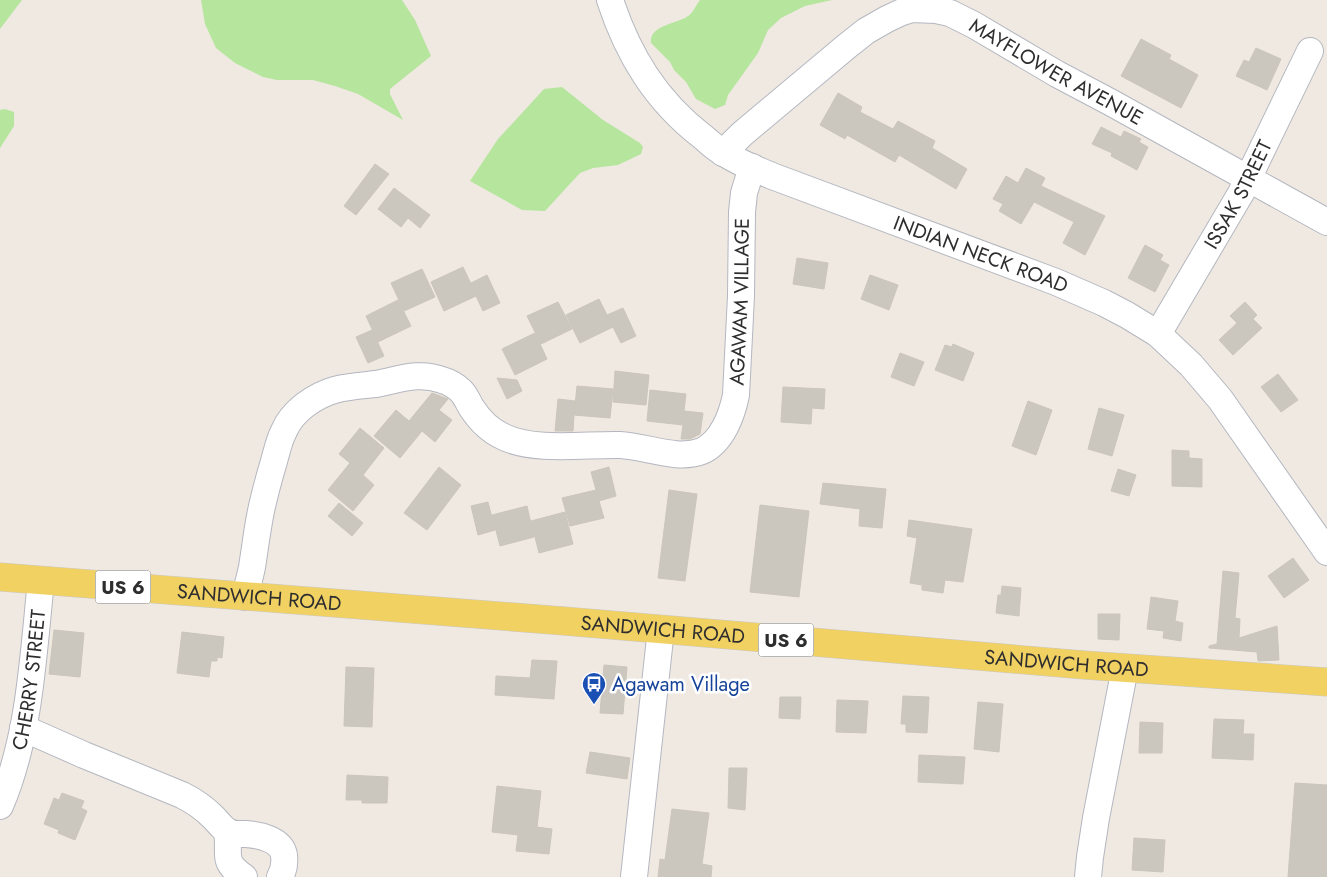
<svg xmlns="http://www.w3.org/2000/svg" width="1327" height="877" viewBox="0 0 1327 877" font-family="Jost,sans-serif">
<rect width="100%" height="100%" fill="#efe9e1"/>
<g fill="#b6e59e">
<path d="M0 0H22L0 29Z"/>
<path d="M201 0H402L415 20 431 56 390 89V94L403 120 358 94 335 86 313 80H277L263 77 235 63 216 48 205 24Z"/>
<path d="M700 0H832L805 6 781 18 768 30 758 53 728 95 725 105 715 109 696 99 686 82 674 70 670 62 651 43C649 25 677 24 688 16 693 13 696 5 700 0Z"/>
<path d="M562 87 603 120 640 143 643 147 641 154 618 165 593 168 580 173 545 211 522 210 470 181 498 139 544 89Z"/>
<path d="M5 109 14 112V126L0 148V110Z"/>
</g>
<g fill="#cbc7bf" stroke="#cbc5ba">
<path d="M1141 39 1171 55 1169 59 1198 75 1181 108 1121 76Z"/>
<path d="M1256 48 1281 59 1267 90 1236 76 1244 60 1249 62Z"/>
<path d="M838 93 862 107 860 112 893 129 898 121 935 141 932 148 967 169 956 189 899 155 895 162 847 135 845 139 820 125Z"/>
<path d="M1101 127 1121 137 1124 131 1141 139 1139 142 1148 147 1137 170 1111 156 1112 153 1092 144Z"/>
<path d="M375 164 389 174 356 215 344 206Z"/>
<path d="M1026 168 1045 178 1041 186 1105 216 1085 255 1063 243 1074 222 1034 202 1021 224 999 211 1003 204 993 199 1006 176 1018 183Z"/>
<path d="M394 188 430 215 420 228 408 218 401 227 378 209Z"/>
<path d="M1145 245 1163 255 1160 260 1169 265 1155 292 1128 278Z"/>
<path d="M797 258 828 263 824 289 793 284Z"/>
<path d="M463 267 472 286 471 283 487 275 500 303 483 311 476 296 444 311 431 282Z"/>
<path d="M422 269 435 297 404 311 391 283Z"/>
<path d="M870 275 898 285 889 310 861 299Z"/>
<path d="M599 299 613 327 580 343 566 315Z"/>
<path d="M398 300 411 326 378 342 366 316Z"/>
<path d="M558 302 572 329 541 344 527 316Z"/>
<path d="M1245 302 1257 315 1253 319 1262 328 1233 355 1219 340 1237 323 1230 316Z"/>
<path d="M623 308 636 336 621 343 607 315Z"/>
<path d="M372 330 384 356 368 363 356 337Z"/>
<path d="M535 333 547 359 515 375 502 349Z"/>
<path d="M953 344 974 353 963 381 935 370 945 345 952 347Z"/>
<path d="M900 353 924 362 914 386 891 377Z"/>
<path d="M615 371 649 375 646 405 613 402Z"/>
<path d="M1278 374 1298 400 1281 412 1261 387Z"/>
<path d="M497 378 517 380 522 391 507 399Z"/>
<path d="M577 386 613 389 610 418 574 415Z"/>
<path d="M783 387 825 389 824 409 812 408 811 424 781 422Z"/>
<path d="M650 390 686 394 684 411 703 413 700 434 690 439H681L683 425 647 421Z"/>
<path d="M432 393 448 399 439 410 452 420 435 442 422 431 400 458 374 436 396 410 409 421Z"/>
<path d="M558 399 575 401 573 431H555Z"/>
<path d="M1028 401 1052 410 1036 455 1012 446Z"/>
<path d="M1099 408 1124 415 1112 456 1088 449Z"/>
<path d="M360 428 384 448 363 475 374 485 353 511 328 490 350 463 339 454Z"/>
<path d="M1172 450 1189 451V458L1202 459V487L1172 486Z"/>
<path d="M439 467 461 485 427 530 404 513Z"/>
<path d="M609 467 616 496 599 501 604 518 570 526 562 498 596 490 591 472Z"/>
<path d="M1118 469 1136 475 1129 496 1111 491Z"/>
<path d="M823 483 886 489 882 528 859 526 860 509 820 504Z"/>
<path d="M669 490 697 494 685 581 658 578Z"/>
<path d="M488 502 495 530 478 535 471 506Z"/>
<path d="M339 503 363 523 352 536 328 516Z"/>
<path d="M760 505 809 511 799 597 750 592Z"/>
<path d="M527 506 534 537 500 546 492 515Z"/>
<path d="M565 512 573 544 539 553 531 521Z"/>
<path d="M909 520 972 529 963 582 945 580 943 593 922 590V585L910 583 917 538 907 536Z"/>
<path d="M1293 558 1309 580 1284 598 1268 576Z"/>
<path d="M1223 571 1239 573 1235 618 1240 619 1239 638 1277 626 1279 660 1258 661 1257 652 1209 648V646L1217 644Z"/>
<path d="M1002 586 1021 588 1019 616 996 613 998 595H1001Z"/>
<path d="M1151 597 1178 601 1175 621 1183 623 1181 641 1163 638 1164 631 1147 629Z"/>
<path d="M1098 614H1120L1119 640 1098 639Z"/>
<path d="M54 630 84 633 80 677 49 674Z"/>
<path d="M182 632 224 637 222 658 217 657V661H211L209 677 177 673Z"/>
<path d="M532 660 557 661 554 699 495 695 496 676 530 678Z"/>
<path d="M604 665 627 667 623 714 600 713Z"/>
<path d="M346 667 374 668 372 727 344 726Z"/>
<path d="M903 696 929 697 927 733 906 732V724H901Z"/>
<path d="M780 697H801L800 719 779 718Z"/>
<path d="M837 700 868 701 866 733 836 732Z"/>
<path d="M978 702 1003 704 999 752 974 749Z"/>
<path d="M1214 719 1244 720 1243 734H1254L1253 760 1212 758Z"/>
<path d="M1140 722 1163 723 1162 753H1139Z"/>
<path d="M590 752 630 758 627 779 586 773Z"/>
<path d="M919 755 965 757 963 784 918 782Z"/>
<path d="M729 768H747L745 810 728 808Z"/>
<path d="M347 775 388 777 387 803H362V800H346Z"/>
<path d="M1295 783 1327 785V877H1288Z"/>
<path d="M497 786 541 791 537 827 552 829 549 854 516 851 518 835 492 832Z"/>
<path d="M62 793 84 801 81 808 87 811 75 840 58 833 59 830 44 824 54 798 59 800Z"/>
<path d="M672 809 709 813 702 864 712 866 711 877H658L660 859 665 860Z"/>
<path d="M1134 838 1165 840 1163 872 1132 870Z"/>
</g>
<g fill="none" stroke-linecap="round" stroke-linejoin="round">
<g stroke="#b4b7c1" stroke-width="28">
<g id="minor">
<path id="s1" d="M610 0C628 55 656 101 703 137 709 142 716 149 724 153 739 163 756 169 772 176L1056 282 1104 303 1127 315 1158 334 1191 365 1220 399 1327 552"/>
<path id="s2" d="M723 153 742 134 847 46 866 31 887 19 902 12 912 9 936 10 950 13 974 25 1057 74 1110 102 1249 179 1327 222"/>
<path id="s3" d="M1158 334 1241 193 1310 51"/>
<path id="s4" d="M245 597C247 587 250 577 252 567 255 549 257 530 261 511 264 497 268 482 272 468 276 456 278 442 284 431 288 421 296 412 305 405 329 387 347 387 376 384 398 380 419 371 442 380 449 382 456 386 461 391 466 396 468 402 471 407 480 421 490 431 504 437 535 452 586 444 620 445 646 446 677 461 702 451 722 442 732 415 736 395L741 296 742 212 744 193 752 167"/>
<path d="M23 728 84 755 182 795C194 801 204 808 213 817 218 822 222 828 227 831 233 835 239 834 246 834 259 835 281 839 284 855 285 863 284 870 280 877"/>
<path id="s5" d="M0 806C30 736 33 656 41 581"/>
<path d="M227 831C231 855 220 860 244 877"/>
<path d="M634 877 661 629"/>
<path d="M1088 877 1090 857 1096 818 1125 668"/>
</g>
</g>
<g stroke="#c9c9c9" stroke-width="29">
<g id="major">
<path id="s6" d="M0 577 564 621 1084 665 1327 682"/>
</g>
</g>
<use href="#minor" stroke="#fff" stroke-width="26"/>
<use href="#major" stroke="#f2d163" stroke-width="28"/>
</g>
<defs>
<g id="bus-pin" transform="scale(1.25)"><path d="M0 17L-7.5 6A9.5 9.5 0 1 1 7.5 6Z" fill="#1a4fb4" stroke="#fff"/><path d="M-5-6H5V4H4V6H2V4H-2V6H-4V4H-5ZM-3.5-4V0h7V-4ZM-3.5 1.2v1.5H-2V1.2ZM2 1.2v1.5H3.5V1.2Z" fill="#fff"/></g>
</defs>
<g fill-rule="evenodd">
<use href="#bus-pin" x="594" y="684"/>
</g>
<g text-anchor="middle" dominant-baseline="central" stroke-width="5" stroke-linejoin="round" paint-order="stroke">
<g fill="#fff" stroke="#6d6d6d" stroke-width="1">
<rect x="95.5" y="570.5" width="55" height="33" rx="4"/>
<rect x="758.5" y="623.5" width="55" height="33" rx="4"/>
</g>
<g font-size="19" font-weight="bold" fill="#2e2e2e">
<text x="123" y="587">US 6</text>
<text x="786" y="640">US 6</text>
</g>
<g font-size="20" fill="#2e2e2e" stroke="#fff">
<text stroke="none"><textPath href="#s2" startOffset="399">MAYFLOWER AVENUE</textPath></text>
<text stroke="none"><textPath href="#s3" startOffset="161">ISSAK STREET</textPath></text>
<text stroke="none"><textPath href="#s1" startOffset="471">INDIAN NECK ROAD</textPath></text>
<text stroke="none"><textPath href="#s4" startOffset="795">AGAWAM VILLAGE</textPath></text>
<text stroke="none"><textPath href="#s6" startOffset="260">SANDWICH ROAD</textPath></text>
<text stroke="none"><textPath href="#s6" startOffset="665">SANDWICH ROAD</textPath></text>
<text stroke="none"><textPath href="#s6" startOffset="1070">SANDWICH ROAD</textPath></text>
<text stroke="none"><textPath href="#s5" startOffset="130">CHERRY STREET</textPath></text>
</g>
<g font-size="20" fill="#164399" stroke="#fff" text-anchor="start">
<text x="612" y="684">Agawam Village</text>
</g>
</g>
</svg>
